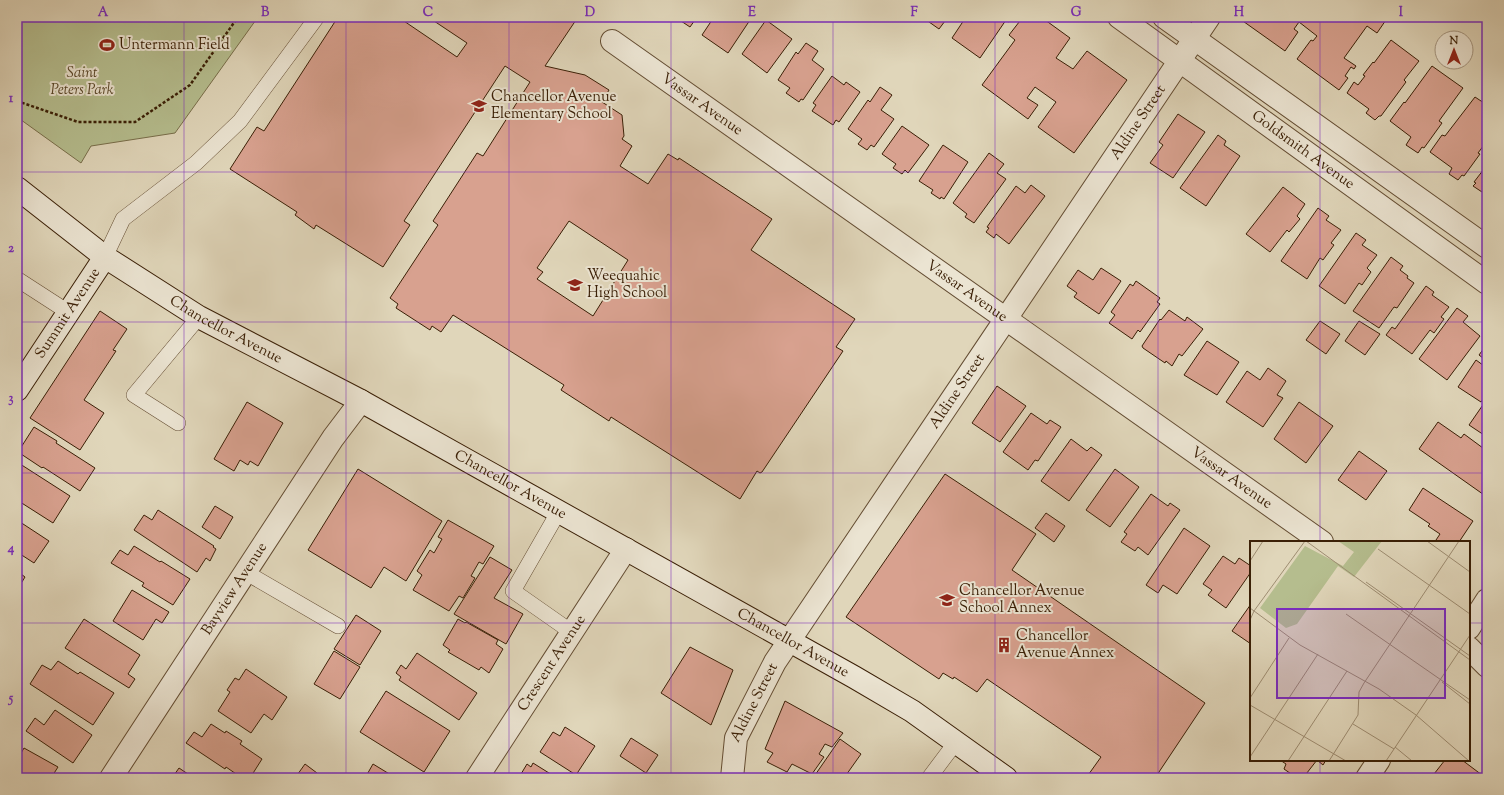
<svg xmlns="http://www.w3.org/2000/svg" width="1504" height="795" viewBox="0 0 1504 795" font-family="'Sorts Mill Goudy',serif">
<rect width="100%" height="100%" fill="#e0d6ba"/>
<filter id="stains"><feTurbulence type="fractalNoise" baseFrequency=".005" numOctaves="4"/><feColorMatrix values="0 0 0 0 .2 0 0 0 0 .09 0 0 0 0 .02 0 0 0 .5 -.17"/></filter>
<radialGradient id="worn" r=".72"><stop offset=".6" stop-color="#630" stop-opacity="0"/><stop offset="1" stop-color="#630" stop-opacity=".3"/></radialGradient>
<path fill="#b5bd8e" stroke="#786e4a" d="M17 17H258L175 133 91 146 81 163 17 117Z"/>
<g fill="#d8a18f" stroke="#3a1f06" fill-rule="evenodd">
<path d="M338 17H398L457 57 467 43 428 17H578L545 66 585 75 609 90 602 102 622 115 624 136 622 139 632 146 620 166 648 184 668 154 678 160 679 158 772 219 751 250 855 319 836 347 843 351 762 472 760 473 757 471 740 499 611 417 609 421 561 390 564 385 453 315 441 332 432 326 430 330 396 308 398 304 390 298 438 225 433 221 477 153 483 156 530 82 505 66 404 221 410 225 383 267 316 225 314 229 295 215 297 212 230 169 257 127 264 131ZM569 221 628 260 593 316 537 279 543 272 537 268Z"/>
<path d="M678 17H697L690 27 681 21 682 20Z"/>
<path d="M714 17H746L750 20 728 53 702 35Z"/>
<path d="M922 17H948L939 29Z"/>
<path d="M966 17H1012L1009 22 1006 20 980 58 952 38Z"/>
<path d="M1023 17H1041L1070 38 1056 58 1073 69 1087 51 1127 80 1074 153 1038 127 1056 102 1035 87 1027 98 1038 105 1028 119 982 85 1015 40 1009 35Z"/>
<path d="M1242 17H1388L1377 33 1367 26 1344 58 1356 66 1354 69 1351 67 1345 76 1348 78 1339 90 1297 59 1311 40 1313 41 1317 36 1299 22 1294 29 1298 32 1285 51 1240 19Z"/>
<path d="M766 20 792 39 767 73 742 54Z"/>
<path d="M1391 40 1419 61 1404 80 1406 82 1381 116H1379L1375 120 1366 113 1369 109 1347 93 1354 82 1358 85 1365 76 1363 75 1373 62 1374 63Z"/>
<path d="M806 43 818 51 812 60 824 69 803 100 801 99 799 102 786 93 790 88 778 80 796 52 798 54Z"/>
<path d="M1432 66 1463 88 1439 121 1442 123 1424 148 1422 147 1418 153 1406 145 1411 137 1390 121 1404 102 1405 103Z"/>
<path d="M832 76 844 85 846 82 860 92 839 122 836 120 833 125 812 111 816 105 813 103Z"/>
<path d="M880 87 892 95 881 110 894 119 874 147 871 145 867 150 858 144 862 139 848 129 868 100 870 102Z"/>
<path d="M1475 97 1487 105V141L1478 153 1480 154 1464 176 1462 175 1458 180 1449 174 1452 168 1430 152 1442 135 1445 136Z"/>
<path d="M1178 114 1205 132 1173 178 1150 163 1163 145 1159 142Z"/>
<path d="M902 126 929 145 908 173 905 170 902 174 893 168 896 164 882 154Z"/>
<path d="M1218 135 1226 141 1224 145 1240 156 1206 206 1180 188Z"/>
<path d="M943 145 968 162 944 199 941 197 940 199 931 193 933 190 919 181Z"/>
<path d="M989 153 1004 164 997 173 1006 179 974 223 965 217 967 214 953 203Z"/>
<path d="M1487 165V191L1484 189 1482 192 1473 186 1476 183 1474 182Z"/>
<path d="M1031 185 1045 196 1009 244 996 234 994 238 986 232 989 228 987 227 1016 186 1025 193Z"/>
<path d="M1283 187 1305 204 1297 216 1300 219 1289 232 1287 230 1270 252 1246 234Z"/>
<path d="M1318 208 1329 216 1326 220 1341 230 1331 243 1334 245 1323 260 1320 258 1307 279 1281 261Z"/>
<path d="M1356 233 1366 240 1362 245 1377 255 1367 268 1371 272 1362 285 1359 283 1345 304 1319 286Z"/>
<path d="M1391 257 1403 266 1400 270 1408 276 1407 278 1414 283 1397 308 1394 307 1379 328 1353 311Z"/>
<path d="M1101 268 1121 281 1099 314 1074 297 1077 293 1067 286 1078 270 1093 280Z"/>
<path d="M1136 281 1160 298 1157 302 1160 304 1140 332 1138 330 1132 339 1109 323 1115 315 1111 312 1130 284 1133 286Z"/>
<path d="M1426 286 1434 292 1432 295 1449 307 1441 317 1444 319 1434 333 1430 330 1412 354 1386 335 1392 327 1395 329Z"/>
<path d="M1457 308 1468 316 1463 322 1480 336 1447 380 1419 359Z"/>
<path d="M1169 310 1185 321 1187 317 1203 329 1182 356 1179 354 1172 366 1166 361 1165 363 1143 348 1142 346 1160 319 1161 320Z"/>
<path d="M100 311 127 329 113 350 116 351 84 400 104 413 80 450 30 418Z"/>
<path d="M1320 321 1340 334 1326 354 1306 340Z"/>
<path d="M1359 321 1380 334 1365 355 1345 341Z"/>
<path d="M1207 341 1239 362 1217 395 1184 375Z"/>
<path d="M1487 344V361L1479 355Z"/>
<path d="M1476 360 1487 368V394L1481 402 1458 387Z"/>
<path d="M1268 368 1286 381 1277 395 1283 398 1263 427 1226 402 1247 371 1260 380Z"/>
<path d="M997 386 1026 406 1000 442 972 423Z"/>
<path d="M1487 399V437L1469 425Z"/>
<path d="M247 402 283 423 258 466 250 461 248 465 240 460 234 471 214 459Z"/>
<path d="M1299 402 1333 426 1306 463 1274 439Z"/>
<path d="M1031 413 1047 424 1050 420 1061 427 1038 461 1035 460 1028 470 1003 452Z"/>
<path d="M1438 422 1461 438 1464 434 1487 451V497L1419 449Z"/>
<path d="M34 427 57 441 56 443 95 468 80 491 43 467 42 468 18 452Z"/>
<path d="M1071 439 1087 451 1091 447 1102 455 1069 501 1041 481Z"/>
<path d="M1359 451 1387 471 1366 500 1338 480Z"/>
<path d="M17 462 70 496 53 523 17 500Z"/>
<path d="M358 469 442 521 406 581 384 567 371 588 308 550Z"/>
<path d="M1115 469 1139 487 1110 527 1086 510Z"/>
<path d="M945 474 1036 534 1012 570 1205 703 1155 778H1086L1101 757 987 679 977 692 954 677 953 679 943 673 939 679 846 617Z"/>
<path d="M1423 488 1473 521 1459 542H1439L1436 540 1440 534 1428 526 1430 524 1409 510Z"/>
<path d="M1151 494 1168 506 1170 503 1180 510 1148 555 1138 547 1135 551 1121 542 1127 534 1124 532Z"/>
<path d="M215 506 233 517 220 539 202 527Z"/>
<path d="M158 510 214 546 213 547 216 549 210 561 206 558 197 572 134 530 144 515 152 520Z"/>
<path d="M1046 513 1065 526 1054 542 1035 528Z"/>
<path d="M17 520 49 541 34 563 17 552Z"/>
<path d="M448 520 494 546 483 564 479 562 471 576 475 578 463 598 459 596 449 611 413 590 422 575 417 571 430 550 434 553 442 539 438 537Z"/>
<path d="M1184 528 1210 546 1177 594 1163 585 1158 593 1146 585Z"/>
<path d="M134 546 160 562 161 561 190 579 173 605 142 586 144 583 111 563 120 550 128 555Z"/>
<path d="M1223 556 1235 564 1239 558 1251 566V572L1226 608 1208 595 1212 590 1203 584Z"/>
<path d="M490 557 512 570 494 598 523 614 506 644 454 614Z"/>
<path d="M17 571 25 577 17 590Z"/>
<path d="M132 590 169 612 162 623 156 619 143 640 113 621Z"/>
<path d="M1251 604V644L1232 631Z"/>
<path d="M356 615 381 631 360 665 334 649Z"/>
<path d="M84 619 140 655 128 674 135 679 129 688 65 648Z"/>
<path d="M458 619 465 623 466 622 498 640 496 644 503 649 489 673 481 667 479 670 448 652 450 650 443 645Z"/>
<path d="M690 647 733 670 711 725 661 693Z"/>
<path d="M334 651 360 667 340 699 314 684Z"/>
<path d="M417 653 477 693 459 720 399 680 401 677 396 673 401 665 406 669Z"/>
<path d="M58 661 78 674 80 672 114 693 93 725 30 684 42 665 51 670Z"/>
<path d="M246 669 287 697 272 720 264 714 251 733 218 711 230 692 227 690 235 678 239 680Z"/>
<path d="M386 691 450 731 424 772 360 732Z"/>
<path d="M785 701 843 733 832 747 825 744 819 754 824 757 812 774 792 764 787 772 767 762 773 753 765 749Z"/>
<path d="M55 710 92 735 73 763 26 731 35 718 44 725Z"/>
<path d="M211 724 225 733 226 731 242 741 240 744 262 759 250 778H242L226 767 225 769 186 743 194 732 202 737Z"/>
<path d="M565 727 595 746 576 775 540 752 553 732 560 736Z"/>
<path d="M631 738 658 755 646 773 620 756Z"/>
<path d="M840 739 861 754 844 778H813Z"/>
<path d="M24 748 58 767 51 778H17V760Z"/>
<path d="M1280 760H1326L1323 765 1317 760 1303 778H1297L1284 769 1286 764Z"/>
<path d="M1445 760H1462L1486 778H1438L1434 774Z"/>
<path d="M533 763 557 778H523L524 776 521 774 527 764 531 767Z"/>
<path d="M305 764 317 773 314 778H295Z"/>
<path d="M373 764 396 778H365Z"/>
<path d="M179 768 194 778 196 776 199 778H172Z"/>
</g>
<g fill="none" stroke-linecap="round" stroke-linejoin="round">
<g stroke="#644d33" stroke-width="16">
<g id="lane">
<path d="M105 257 123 219 196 163 240 121 317 17"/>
<path d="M17 279 68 312"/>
<path d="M178 423 134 395 199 317"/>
<path d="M559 511 513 591 573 633"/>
<path d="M245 572 338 626"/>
<path d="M929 778 956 742"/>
</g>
</g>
<g stroke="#644d33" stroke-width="24">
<g id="street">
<path id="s1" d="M1119 17 1487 283"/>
<path d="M1164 17 1487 247"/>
<path id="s2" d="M612 41 1322 542"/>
<path d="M1469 628 1487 600"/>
<path d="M1469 648 1487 666"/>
<path id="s3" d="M111 778 333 438 361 401"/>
<path id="s4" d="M477 778 626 549"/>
<path id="s5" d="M732 778 736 738 775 662 1209 17"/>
<path d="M1367 778 1379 760"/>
</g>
</g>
<g stroke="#3a1f06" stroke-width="24">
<g id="secondary">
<path id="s6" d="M17 188 105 257 199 317 361 401 854 677 912 711 1006 778"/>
<path id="s7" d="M17 390 105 257"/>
</g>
</g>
<path stroke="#3a1f06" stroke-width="2.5" stroke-dasharray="3 2" stroke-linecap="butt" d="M17 101 78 122H135L190 85 238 17"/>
<use href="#lane" stroke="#ebe4d2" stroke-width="15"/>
<use href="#street" stroke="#ebe4d2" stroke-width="22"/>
<use href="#secondary" stroke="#ebe4d2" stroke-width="22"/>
</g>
<path fill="none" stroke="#7b2cbf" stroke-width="1" stroke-opacity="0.55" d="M184 17V778M346 17V778M509 17V778M671 17V778M833 17V778M995 17V778M1158 17V778M1320 17V542M17 172H1487M17 322H1487M17 473H1487M17 623H1251M1469 623H1487M1320 760V778"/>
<defs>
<g id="stadium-bare" transform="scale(1.2)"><path d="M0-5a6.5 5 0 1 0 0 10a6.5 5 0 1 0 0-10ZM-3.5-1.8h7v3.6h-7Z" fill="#8f2418" stroke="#ebe4d2" stroke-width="2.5" paint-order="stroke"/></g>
<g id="school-bare" transform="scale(1.2)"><path d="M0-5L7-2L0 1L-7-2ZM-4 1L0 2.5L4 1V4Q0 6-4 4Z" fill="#8f2418" stroke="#ebe4d2" stroke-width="2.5" paint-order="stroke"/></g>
<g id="building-bare" transform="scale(1.2)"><path d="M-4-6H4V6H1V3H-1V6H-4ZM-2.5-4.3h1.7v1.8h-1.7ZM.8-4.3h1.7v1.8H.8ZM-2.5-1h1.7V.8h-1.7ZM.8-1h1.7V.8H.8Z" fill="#8f2418" stroke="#ebe4d2" stroke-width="2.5" paint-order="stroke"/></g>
</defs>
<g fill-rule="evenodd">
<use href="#stadium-bare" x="107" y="45"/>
<use href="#school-bare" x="479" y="106"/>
<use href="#school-bare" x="575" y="285"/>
<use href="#school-bare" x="947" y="600"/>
<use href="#building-bare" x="1004" y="645"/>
</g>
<g text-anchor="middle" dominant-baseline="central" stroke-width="4" stroke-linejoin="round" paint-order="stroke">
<g font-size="15" fill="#3a1f06" stroke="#ebe4d2" text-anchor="start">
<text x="119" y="45">Untermann Field</text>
<text x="491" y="97">Chancellor Avenue<tspan x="491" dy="17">Elementary School</tspan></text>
<text x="587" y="276">Weequahic<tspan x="587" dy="17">High School</tspan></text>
<text x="959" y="591">Chancellor Avenue<tspan x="959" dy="17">School Annex</tspan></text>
<text x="1016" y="636">Chancellor<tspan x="1016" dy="17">Avenue Annex</tspan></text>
</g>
<g font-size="15" font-style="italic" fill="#594628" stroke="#ebe4d2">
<text x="82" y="73">Saint<tspan x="82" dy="17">Peters Park</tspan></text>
</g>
<g font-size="15" fill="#3a1f06" stroke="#ebe4d2">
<text stroke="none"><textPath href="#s2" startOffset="110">Vassar Avenue</textPath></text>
<text stroke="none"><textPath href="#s5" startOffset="776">Aldine Street</textPath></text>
<text stroke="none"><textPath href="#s1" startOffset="227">Goldsmith Avenue</textPath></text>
<text stroke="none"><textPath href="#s2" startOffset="434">Vassar Avenue</textPath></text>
<text stroke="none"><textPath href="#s7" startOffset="92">Summit Avenue</textPath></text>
<text stroke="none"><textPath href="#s6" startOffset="253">Chancellor Avenue</textPath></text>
<text stroke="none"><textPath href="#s5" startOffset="452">Aldine Street</textPath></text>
<text stroke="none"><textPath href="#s2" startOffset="758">Vassar Avenue</textPath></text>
<text stroke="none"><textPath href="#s6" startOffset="577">Chancellor Avenue</textPath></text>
<text stroke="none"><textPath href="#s3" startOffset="226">Bayview Avenue</textPath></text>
<text stroke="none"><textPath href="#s6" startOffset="901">Chancellor Avenue</textPath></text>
<text stroke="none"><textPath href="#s4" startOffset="137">Crescent Avenue</textPath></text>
<text stroke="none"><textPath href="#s5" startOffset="80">Aldine Street</textPath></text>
</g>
</g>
<g transform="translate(1250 541)">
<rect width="220" height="220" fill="#e0d6ba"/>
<path d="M88 0H132L104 36 88 25 47 83 36 87 10 67 55 5 93 25 104 11Z" fill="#b5bd8e"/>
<path fill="none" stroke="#9e8d72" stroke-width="1" d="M56 0 220 119M177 0 220 31M128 8 220 73M0 20 13 0M116 41 220 115M0 67 50 104 129 148 166 174 219 220M96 73 220 159M0 79 4 70 55 0M192 141 220 163M0 157 39 97M0 164 96 220M103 183 144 208M145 206 162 220M0 216 68 113M38 220 97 130M79 220 108 174 109 151 114 142 209 0M136 220 220 94"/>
<path fill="#7b2cbf" fill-opacity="0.15" stroke="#7b2cbf" stroke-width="2" d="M27 68H195V157H27Z"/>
<rect width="220" height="220" fill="none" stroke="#3a1f06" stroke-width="2"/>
</g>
<rect width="1504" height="795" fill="none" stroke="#e0d6ba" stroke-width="44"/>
<g transform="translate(1454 50)"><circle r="19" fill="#ebe4d2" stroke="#a49580"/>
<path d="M0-3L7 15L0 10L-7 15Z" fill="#8f2418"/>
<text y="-6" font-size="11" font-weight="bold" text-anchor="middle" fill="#3a1f06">N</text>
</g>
<rect x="22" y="22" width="1460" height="751" fill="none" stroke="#7b2cbf" stroke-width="1.5"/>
<g font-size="13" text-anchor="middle" font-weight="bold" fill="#7b2cbf">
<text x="103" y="16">A</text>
<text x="265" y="16">B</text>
<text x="428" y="16">C</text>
<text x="590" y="16">D</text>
<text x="752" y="16">E</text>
<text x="914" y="16">F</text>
<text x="1076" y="16">G</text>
<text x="1239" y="16">H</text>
<text x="1401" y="16">I</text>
<text x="11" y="102">1</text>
<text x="11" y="252">2</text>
<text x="11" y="402">3</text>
<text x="11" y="552">4</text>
<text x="11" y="702">5</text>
</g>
<rect width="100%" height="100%" filter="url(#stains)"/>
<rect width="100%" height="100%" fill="url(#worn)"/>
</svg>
